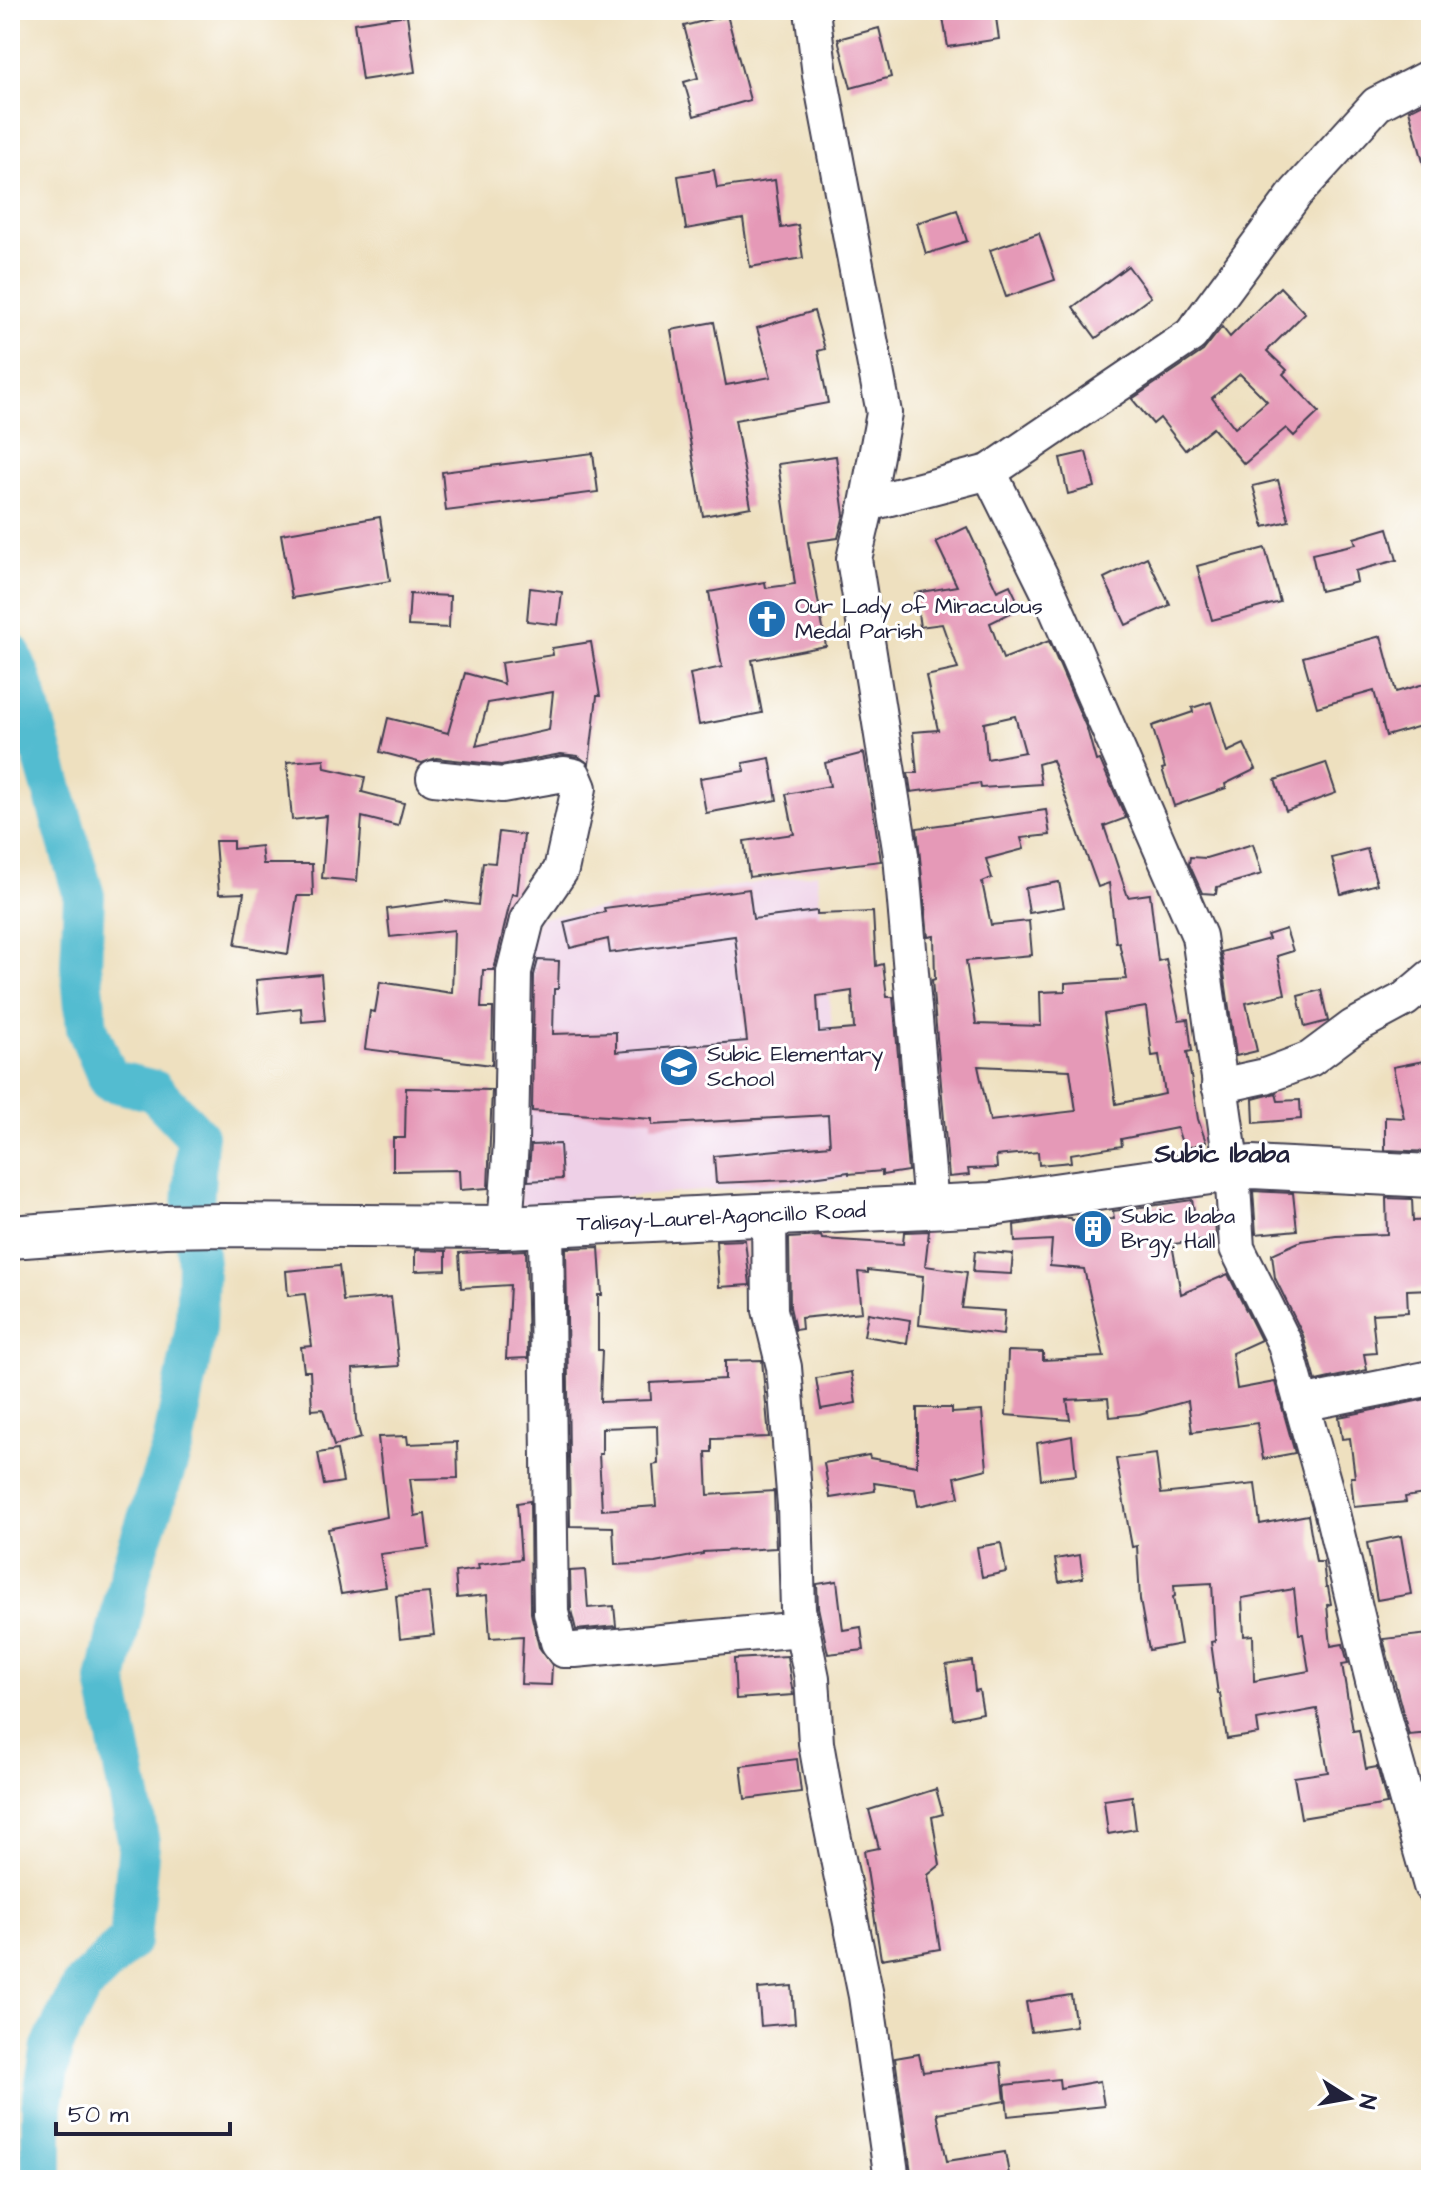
<svg xmlns="http://www.w3.org/2000/svg" width="1441" height="2190" viewBox="0 0 1441 2190" font-family="'Architects Daughter',sans-serif">
<rect width="100%" height="100%" fill="#fff"/>
<filter id="ink" filterUnits="userSpaceOnUse"><feTurbulence type="fractalNoise" baseFrequency=".0125" numOctaves="2"/><feDisplacementMap in="SourceGraphic" scale="16" xChannelSelector="R" yChannelSelector="G"/><feConvolveMatrix kernelMatrix="1 2 1 2 8 2 1 2 1" color-interpolation-filters="sRGB"/></filter>
<filter id="wash" filterUnits="userSpaceOnUse"><feTurbulence type="fractalNoise" baseFrequency=".006" numOctaves="4" result="noise"/><feDisplacementMap in="SourceGraphic" scale="32" xChannelSelector="R" yChannelSelector="G"/><feGaussianBlur stdDeviation="1.8" result="paint"/><feColorMatrix in="noise" values="0 0 0 0 0 0 0 0 0 0 0 0 0 0 0 0 0 1.4 0 .05"/><feComposite in="paint" operator="in"/></filter>
<g filter="url(#wash)">
<rect width="100%" height="100%" fill="#eee0bf"/>
<path fill="#eed0e7" d="M817 873 847 1179 520 1206 524 954 539 918Z"/>
<g fill="none" stroke-linecap="round" stroke-linejoin="round">
<path stroke="#53bcd0" stroke-width="42" d="M10 653 21 679 84 896 81 966 87 1028 109 1080 154 1091 197 1136 193 1208 198 1265 196 1328 173 1445 132 1566 107 1681 139 1843 130 1939 81 1988 52 2047 42 2106V2180"/>
</g>
<g id="blocks">
<g fill="#e599b7" fill-rule="evenodd">
<path d="M955 10H995L999 39 948 47 942 12Z"/>
<path d="M407 15 415 72 362 80 354 23Z"/>
<path d="M727 15 750 100 694 116 684 82 698 78 684 26Z"/>
<path d="M879 28 891 77 851 88 838 39Z"/>
<path d="M1431 99V168L1425 169 1409 110Z"/>
<path d="M714 170 717 188 775 180 781 228 798 225 803 258 750 267 743 219 686 229 678 176Z"/>
<path d="M957 210 967 241 926 254 917 223Z"/>
<path d="M1039 233 1055 280 1006 297 990 250Z"/>
<path d="M1128 266 1151 297 1096 338 1073 307Z"/>
<path d="M1280 287 1305 313 1267 351 1287 370 1283 374 1319 412 1294 436 1286 428 1244 464 1213 428 1185 450 1160 418 1153 424 1132 399 1203 351 1222 327 1230 337ZM1240 374 1267 401 1235 428 1212 398Z"/>
<path d="M814 311 825 349 818 351 828 403 735 420 751 507 703 516 671 330 714 322 726 385 771 377 757 328Z"/>
<path d="M1086 452 1095 487 1068 494 1060 458Z"/>
<path d="M593 453 598 492 446 511 442 472Z"/>
<path d="M836 456 844 515 838 538 808 542 826 646 752 660 762 713 699 725 690 674 722 667 709 592 765 582 766 588 795 584 778 464Z"/>
<path d="M1278 480 1289 521 1264 527 1253 486Z"/>
<path d="M380 517 390 581 292 598 281 534Z"/>
<path d="M967 527 997 591 1010 585 1021 608 990 623 1003 659 1049 641 1087 729 1096 761 1100 760 1126 818 1104 826 1128 897 1150 894 1158 961 1166 959 1179 1020 1188 1019 1192 1051 1187 1052 1198 1119 1206 1142 1184 1149 1177 1128 1121 1139 1122 1146 1070 1154 1071 1162 1039 1165 1038 1152 996 1156 997 1168 968 1169 969 1175 949 1177 932 980 935 979 934 936 928 937 917 828 1046 810 1050 835 1021 838 1024 849 986 859 992 878 982 882 991 925 1029 921 1032 955 966 961 976 1024 1041 1026 1040 992 1065 991V983L1127 979 1119 942 1116 943 1109 883 1098 887 1052 760 1038 764 1041 784 981 788 980 783 911 792 908 773H917L913 732 938 730 926 676 958 669 942 624 920 627 915 593 957 586 936 542ZM1015 716 1025 752 987 759 984 723ZM1146 1007 1152 1056 1159 1055 1165 1094 1116 1104 1104 1014ZM978 1066 1070 1070 1076 1111 990 1121Z"/>
<path d="M1388 528 1397 560 1355 571 1357 582 1320 591 1312 554 1356 544 1354 538Z"/>
<path d="M1265 548 1280 602 1212 620 1197 566Z"/>
<path d="M1147 557 1170 605 1126 625 1104 578Z"/>
<path d="M530 588 562 592 558 625 527 621Z"/>
<path d="M410 594 450 596 449 628 408 626Z"/>
<path d="M1381 636 1396 692 1431 682V723L1386 736 1374 691 1317 707 1303 657Z"/>
<path d="M591 642 600 696H597L589 764 578 756 561 754 501 765 436 758 422 763 380 752 388 718 448 733 465 673 504 684 501 663 553 655 552 648ZM553 692 549 730 476 746 488 703Z"/>
<path d="M1211 702 1227 752 1244 744 1256 769 1225 784 1226 788 1174 806 1162 769 1165 768 1152 726 1193 712 1192 708Z"/>
<path d="M864 753 881 861 749 877 744 841 794 834 786 794 830 786 825 763Z"/>
<path d="M770 758 777 800 706 813 700 778 745 771 743 763Z"/>
<path d="M324 759 325 768 365 777 362 792 404 803 398 826 362 817 357 881 322 878 327 816 292 820 287 762Z"/>
<path d="M1326 763 1336 793 1286 811 1275 780Z"/>
<path d="M499 832 524 835 517 895 512 894 494 970H483L481 1008H493L492 1065 365 1049 370 1011 375 1012 380 982 452 993 454 930 390 937 387 909 446 901 478 905 483 862 495 863Z"/>
<path d="M215 841H233V849L261 846 263 864H312L313 896H297L288 954 235 945 244 893 219 894Z"/>
<path d="M1253 844 1262 874 1217 887 1216 894 1202 893 1189 864 1190 857 1206 858Z"/>
<path d="M1367 849 1377 884 1341 894 1332 858Z"/>
<path d="M1059 882 1064 907 1029 913 1025 888Z"/>
<path d="M749 889 753 919 817 911V914L873 912 876 966 883 964 887 997H893L908 1171 882 1175V1171L849 1174V1172L790 1180 716 1183 714 1156 830 1145 828 1115 652 1125V1119L532 1111 534 975 538 960 559 961 558 989H554L553 1034 616 1032V1052L747 1041 735 936 610 953 608 939 570 948 564 922 605 912 604 908ZM852 991 854 1029 819 1032 817 996Z"/>
<path d="M1286 929 1293 951 1277 956 1285 994 1246 1003 1257 1051 1236 1056 1221 952 1269 939 1267 935Z"/>
<path d="M321 974 325 1020 302 1022 301 1008 259 1013 256 980Z"/>
<path d="M1321 990 1328 1021 1305 1027 1298 996Z"/>
<path d="M1424 1061 1431 1091V1152L1385 1150V1117L1404 1118 1393 1067Z"/>
<path d="M406 1088 492 1090 488 1188 460 1190 459 1170 393 1171V1138H405Z"/>
<path d="M1276 1093 1278 1101 1300 1100 1301 1119 1254 1123 1253 1099Z"/>
<path d="M560 1144 562 1179 528 1181 531 1145Z"/>
<path d="M1253 1191 1293 1193 1297 1230 1256 1234Z"/>
<path d="M1386 1198 1412 1199 1413 1221 1431 1220V1289L1407 1290 1408 1312 1372 1314 1376 1353 1364 1354 1367 1370 1316 1381 1303 1335 1275 1278 1272 1254 1301 1241 1336 1236 1387 1234Z"/>
<path d="M1192 1200 1195 1215 1215 1213 1216 1239 1172 1244 1181 1294 1228 1274 1261 1340 1232 1353 1237 1389 1275 1382 1295 1453 1263 1459 1257 1423 1192 1432 1188 1401 1139 1414 1110 1417 1108 1398 1067 1400 1070 1420 1006 1415 1008 1351 1043 1352V1360L1104 1357 1084 1269 1050 1266 1052 1240 1015 1242 1014 1225 1061 1218H1071L1072 1220 1114 1219 1113 1211Z"/>
<path d="M929 1231 925 1266 967 1272 962 1308 1005 1311 1003 1335 919 1325 923 1276 868 1270V1273L858 1272 862 1312 801 1318 802 1329 795 1330 790 1307 789 1238 821 1236 822 1239 903 1244 904 1232Z"/>
<path d="M745 1240 750 1285 719 1287 716 1241Z"/>
<path d="M599 1247 602 1295H598V1350H602L600 1402 651 1400 650 1383 725 1379V1361L762 1360 769 1437 712 1439V1452H706L708 1495 774 1491 776 1548 703 1552V1554L655 1563 615 1565 613 1527 570 1526 566 1248ZM657 1426 658 1464 653 1465 656 1506 602 1510 599 1454H602V1428Z"/>
<path d="M415 1250 446 1251V1270L415 1271Z"/>
<path d="M526 1250 528 1358 506 1359 510 1285 461 1288 459 1253Z"/>
<path d="M975 1251 1013 1254 1011 1274 973 1272Z"/>
<path d="M339 1266 343 1301 391 1297 399 1366 353 1369 356 1420 361 1438 334 1446 323 1409 312 1410 310 1371H304L301 1347 312 1346 305 1294 288 1296 286 1271Z"/>
<path d="M868 1313 910 1320 907 1343 864 1336Z"/>
<path d="M851 1372 856 1403 821 1409 816 1378Z"/>
<path d="M1431 1398V1493L1405 1497 1406 1502 1354 1507 1351 1477H1355L1350 1438 1342 1439 1339 1417Z"/>
<path d="M917 1408H952V1413L982 1411 987 1469 955 1477 959 1497 918 1506 915 1489 874 1483 875 1491 830 1498 824 1463 869 1455 870 1458 917 1466Z"/>
<path d="M407 1436 408 1444 457 1442 458 1478 410 1479 415 1516 425 1514 429 1548 380 1554 386 1587 341 1594 328 1529 387 1517 378 1437Z"/>
<path d="M1072 1436 1076 1475 1041 1479 1037 1443Z"/>
<path d="M337 1450 343 1482 324 1485 318 1453Z"/>
<path d="M1156 1454 1161 1494 1255 1484 1260 1524 1308 1515 1316 1562H1323L1326 1587H1328L1331 1604 1327 1605 1331 1646 1343 1644 1348 1663 1342 1664 1353 1731 1359 1730 1366 1769 1377 1767 1387 1804 1301 1818 1294 1777 1328 1772 1317 1709 1257 1720 1259 1734 1227 1739 1220 1694H1218L1211 1642 1215 1641 1212 1583 1174 1585 1175 1596 1173 1597 1181 1644 1149 1650 1140 1600 1137 1546 1132 1547 1116 1459ZM1294 1589 1299 1634H1303L1309 1671 1254 1681 1253 1635 1244 1636 1242 1598Z"/>
<path d="M530 1501 531 1613 539 1647 552 1665 551 1685 521 1684 523 1636 490 1638 487 1595 457 1598 455 1572 479 1569 478 1564 521 1559 517 1503Z"/>
<path d="M1401 1536 1411 1594 1377 1600 1367 1543Z"/>
<path d="M1001 1543 1006 1572 982 1577 977 1547Z"/>
<path d="M1080 1555 1083 1578 1059 1582 1055 1559Z"/>
<path d="M585 1570 588 1608 614 1606 616 1626 576 1630 571 1610 570 1571Z"/>
<path d="M837 1581 843 1630 861 1627 864 1650 828 1654 818 1607 817 1584Z"/>
<path d="M429 1593 434 1635 400 1639 396 1596Z"/>
<path d="M1429 1634 1431 1689H1425L1430 1733 1409 1735 1383 1639Z"/>
<path d="M787 1656 793 1695 736 1699 734 1659Z"/>
<path d="M972 1661 975 1691 979 1690 983 1713 953 1719 946 1665Z"/>
<path d="M797 1759 801 1792 745 1799 741 1766Z"/>
<path d="M936 1789 943 1814 932 1817 940 1865 928 1875 940 1949 881 1959 864 1851 879 1848 869 1810Z"/>
<path d="M1132 1796 1136 1829 1108 1834 1104 1800Z"/>
<path d="M792 1986 795 2023 761 2026 758 1989Z"/>
<path d="M1071 1995 1076 2026 1031 2032 1026 2002Z"/>
<path d="M919 2054 923 2072 1001 2062 1005 2101 937 2113 947 2161 1005 2152 1010 2180H912L895 2058Z"/>
<path d="M1059 2079 1060 2088 1100 2081 1104 2106 1008 2116 1005 2085Z"/>
</g>
</g>
</g>
<g filter="url(#ink)">
<use href="#blocks" fill-opacity="0" stroke="#413e4f" stroke-width="2"/>
<g fill="none" stroke-linecap="round" stroke-linejoin="round">
<g stroke="#413e4f" stroke-width="38">
<g id="minor">
<path d="M812 10 820 75 884 413 867 504 989 472 1051 597 1199 936 1232 1170 1237 1248 1285 1344 1332 1513 1373 1681 1431 1886"/>
<path d="M989 472 1191 335 1296 193 1377 104 1431 76"/>
<path d="M867 504 854 559 901 855 931 1207"/>
<path d="M434 778 502 785 564 774 574 776 579 788 561 870 527 920 514 972 511 1143 505 1227"/>
<path d="M1219 1086 1265 1076 1310 1059 1353 1027 1405 999 1431 977"/>
<path d="M769 1215 770 1310 784 1367 795 1506 798 1609 812 1678 816 1743 826 1800 866 1996 892 2180"/>
<path d="M546 1225 551 1612 558 1642 564 1650H575L802 1629"/>
<path d="M1301 1404 1431 1378"/>
</g>
</g>
<g stroke="#413e4f" stroke-width="46">
<g id="major">
<path id="s1" d="M10 1237 164 1226 221 1225 505 1227 991 1204 1252 1167 1431 1176"/>
</g>
</g>
<use href="#minor" stroke="#fff" stroke-width="34"/>
<use href="#major" stroke="#fff" stroke-width="42"/>
</g>
</g>
<defs>
<g id="church-disc" transform="scale(2)"><circle r="9.5" fill="#1f6fb2" stroke="#fff"/><path d="M-1.2-6h2.4v3.5h3.3v2.4h-3.3V6h-2.4V-.1h-3.3v-2.4h3.3Z" fill="#fff"/></g>
<g id="school-disc" transform="scale(2)"><circle r="9.5" fill="#1f6fb2" stroke="#fff"/><path d="M0-5L7-2L0 1L-7-2ZM-4 1L0 2.5L4 1V4Q0 6-4 4Z" fill="#fff"/></g>
<g id="building-disc" transform="scale(2)"><circle r="9.5" fill="#1f6fb2" stroke="#fff"/><path d="M-4-6H4V6H1V3H-1V6H-4ZM-2.5-4.3h1.7v1.8h-1.7ZM.8-4.3h1.7v1.8H.8ZM-2.5-1h1.7V.8h-1.7ZM.8-1h1.7V.8H.8Z" fill="#fff"/></g>
</defs>
<g fill-rule="evenodd">
<use href="#church-disc" x="767" y="619"/>
<use href="#school-disc" x="679" y="1067"/>
<use href="#building-disc" x="1093" y="1229"/>
</g>
<g text-anchor="middle" dominant-baseline="central" stroke-width="6" stroke-linejoin="round" paint-order="stroke">
<g font-size="22" fill="#22223b" stroke="#fff" text-anchor="start">
<text x="795" y="606">Our Lady of Miraculous<tspan x="795" dy="25">Medal Parish</tspan></text>
<text x="707" y="1054">Subic Elementary<tspan x="707" dy="25">School</tspan></text>
<text x="1121" y="1216">Subic Ibaba<tspan x="1121" dy="25">Brgy. Hall</tspan></text>
</g>
<g font-size="22" fill="#22223b" stroke="#fff">
<text stroke="none"><textPath href="#s1" startOffset="712">Talisay-Laurel-Agoncillo Road</textPath></text>
</g>
<g font-size="26" font-weight="bold" fill="#22223b" stroke="#fff">
<text x="1222" y="1154">Subic Ibaba</text>
</g>
</g>
<rect width="1441" height="2190" fill="none" stroke="#fff" stroke-width="40"/>
<g transform="translate(1349 2098) rotate(101)" stroke="#ffffff" stroke-width="6" paint-order="stroke">
<path d="M0-6L14 30L0 20L-14 30Z" fill="#22223b"/>
<text y="-12" font-size="22" font-weight="bold" text-anchor="middle" fill="#22223b">N</text>
</g>
<path d="M56 2122v12h174v-12" fill="none" stroke="#22223b" stroke-width="4"/>
<text x="68" y="2122" font-size="24" fill="#22223b" stroke="#ffffff" stroke-width="6" paint-order="stroke">50 m</text>
</svg>
